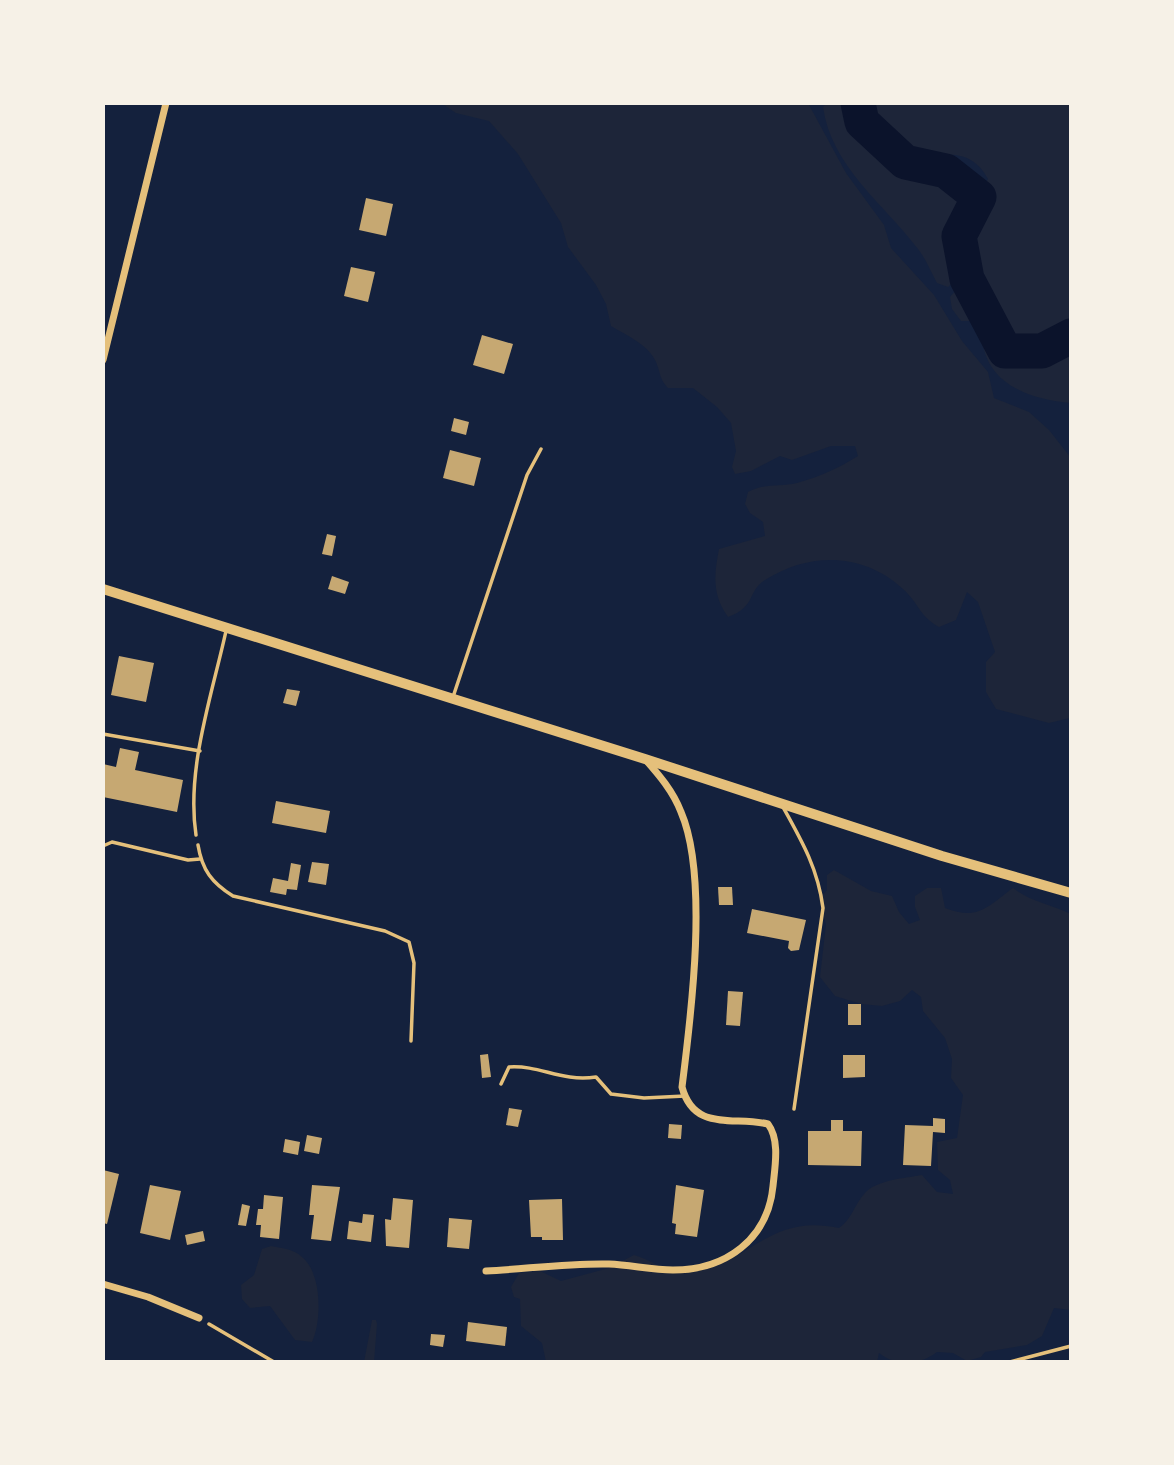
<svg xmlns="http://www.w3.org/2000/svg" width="1174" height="1465" viewBox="0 0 1174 1465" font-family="'Work Sans',sans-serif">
<rect width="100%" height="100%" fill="#14213d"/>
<g fill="#1d2539">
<path d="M441 103H808L846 173 884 225 891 248 934 295 962 341 988 372 994 398 1029 412 1049 430 1071 458 1070 718 1049 723 996 709 986 692V662L995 652 978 602 967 592 956 620 939 627C919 616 918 602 903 589 863 552 809 552 765 580 747 591 757 606 728 617 712 595 714 575 719 549L765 536 763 522 750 513 745 504 748 492C765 483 779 487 797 483 819 477 839 468 858 456L855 446H831L792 460 780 456 751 471 735 474 732 467 736 451 731 423 717 407 693 388H668C659 378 661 374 656 362 649 345 626 335 611 326L606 304 596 285 568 247 561 223 518 154 489 121 456 113Z"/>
<path d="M827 103H847C865 124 856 138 880 157 906 176 939 169 964 190L950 218 962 255 960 276 948 287 937 283C931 272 926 259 918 249 883 203 831 166 823 107Z"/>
<path d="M855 103H1071V321L1033 346 1013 339 989 307 962 225 988 179C965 136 924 166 895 152 874 142 866 123 855 103Z"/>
<path d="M956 290 966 293 979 321H961L952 309 950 297Z"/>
<path d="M982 335H998L1025 361 1038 363 1048 351 1071 343V403C1029 399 984 384 982 335Z"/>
<path d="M834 870 871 891 892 896 899 912 909 924 920 920 915 907V896L927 888H941L945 908C978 921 987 907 1013 888 1031 902 1050 904 1071 914V1310L1054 1308 1042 1336 1027 1345 985 1352 981 1357 967 1361 953 1353 937 1352C920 1365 896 1367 879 1353L877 1362H546L542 1343 521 1326 520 1299 514 1297 511 1287 519 1273 540 1271 561 1281 609 1268 634 1255C653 1260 665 1274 688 1272 747 1269 766 1212 839 1228 852 1219 854 1205 865 1193 876 1180 906 1178 922 1175L937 1192 953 1194 950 1180 938 1170 937 1142 957 1138 963 1095 951 1078 952 1059 945 1038 923 1011 921 997 912 990 900 1001 882 1006 861 1004 835 996 820 977 826 924 819 900 827 890V875Z"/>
<path d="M271 1246C281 1248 294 1249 302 1257 322 1273 322 1321 312 1342L295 1340 270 1306 250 1308 242 1299 241 1285 254 1275 262 1249Z"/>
<path d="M372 1320H376L377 1324 374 1362H364Z"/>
</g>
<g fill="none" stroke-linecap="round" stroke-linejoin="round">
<path stroke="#0b132b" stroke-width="35" d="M858 103 862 122 905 162 946 171 979 197 959 236 967 279 1005 351H1042L1071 336"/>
</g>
<g fill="#c6a872">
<path d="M366 198 393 204 386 236 359 230Z"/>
<path d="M351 267 375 272 368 302 344 296Z"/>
<path d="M482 335 513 344 504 374 473 365Z"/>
<path d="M454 418 469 422 466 435 451 431Z"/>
<path d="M450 450 481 458 474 486 443 478Z"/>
<path d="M327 534 336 536 332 556 322 554Z"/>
<path d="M332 576 349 582 345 594 328 589Z"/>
<path d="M119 656 154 663 146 702 111 695Z"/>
<path d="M287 689 300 691 296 706 283 703Z"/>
<path d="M120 748 139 752 135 770 183 780 177 812 103 797V764L116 767Z"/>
<path d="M276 801 330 811 326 833 272 823Z"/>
<path d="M312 862 329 864 326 885 308 882Z"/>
<path d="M291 863 301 865 297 890 287 889 286 895 270 892 273 878 288 881Z"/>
<path d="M718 887H732L733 905H719Z"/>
<path d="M752 909 806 920 799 950 791 951 788 948 789 941 747 933Z"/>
<path d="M728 991 743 992 740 1026 726 1025Z"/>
<rect x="848" y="1004" width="13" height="21"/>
<path d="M488 1054 491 1077 482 1078 480 1055Z"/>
<path d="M843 1055H865V1077L843 1078Z"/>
<path d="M509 1108 522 1110 518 1127 506 1125Z"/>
<path d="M933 1118 945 1119V1133L933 1132 931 1166 903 1165 905 1125 933 1126Z"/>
<path d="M831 1120H843V1131H862L861 1166 808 1165V1131H831Z"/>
<path d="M669 1124 682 1125 681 1139 668 1138Z"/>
<path d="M307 1135 322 1138 319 1154 304 1151Z"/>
<path d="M285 1139 300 1142 298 1155 283 1152Z"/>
<path d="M103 1170 119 1174 107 1224 103 1223Z"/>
<path d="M150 1185 181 1191 170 1240 140 1233Z"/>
<path d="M312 1185 340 1187 331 1241 311 1239 314 1215H309Z"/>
<path d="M676 1185 704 1190 697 1237 675 1234 676 1224 672 1223Z"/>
<path d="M264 1195 283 1197 279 1239 260 1237 261 1225H256L258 1209H263Z"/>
<path d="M393 1198 413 1200 409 1248 386 1246 385 1219 391 1220Z"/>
<path d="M562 1199 563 1240H542V1237H531L529 1200Z"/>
<path d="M242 1204 250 1206 246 1226 238 1225Z"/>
<path d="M363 1214 374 1215 371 1242 347 1239 349 1221 362 1223Z"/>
<path d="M449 1218 472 1220 469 1249 447 1247Z"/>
<path d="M203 1231 205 1241 187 1245 185 1235Z"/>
<path d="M468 1322 507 1327 505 1346 466 1341Z"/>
<path d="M431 1334 445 1335 443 1347 430 1345Z"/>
</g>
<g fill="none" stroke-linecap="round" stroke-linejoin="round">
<g stroke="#e5c07b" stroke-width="3.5">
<path d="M198 845C202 870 212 883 233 896L385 931 409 942 414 963 411 1041"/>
<path d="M103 846 112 842 188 860 200 859"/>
<path d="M209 1324 274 1362"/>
<path d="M1010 1362 1071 1346"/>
</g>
<g stroke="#e5c07b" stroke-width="3.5">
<path d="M453 697 527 475 541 449"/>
<path d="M103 734 200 751"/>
<path d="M783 807C802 841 818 869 823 908L794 1109"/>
<path d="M196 835C186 769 212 695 226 631"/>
<path d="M501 1084 509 1067C541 1065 560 1082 596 1077L611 1094 644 1098 685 1096"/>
</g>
<g stroke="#e5c07b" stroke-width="7">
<path d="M103 360 166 103"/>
<path d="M486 1271C526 1269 569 1263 609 1264 631 1265 652 1270 673 1270 726 1270 768 1239 773 1186 775 1166 780 1140 768 1124 733 1116 694 1132 682 1087 691 1016 709 877 681 812 673 791 659 775 645 759"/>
<path d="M103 1284 148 1297 199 1318"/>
</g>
<path stroke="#e5c07b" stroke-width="10" d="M103 589 645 759 942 856 1071 893"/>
</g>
<rect width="1174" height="1465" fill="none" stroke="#f6f1e7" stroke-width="210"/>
</svg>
